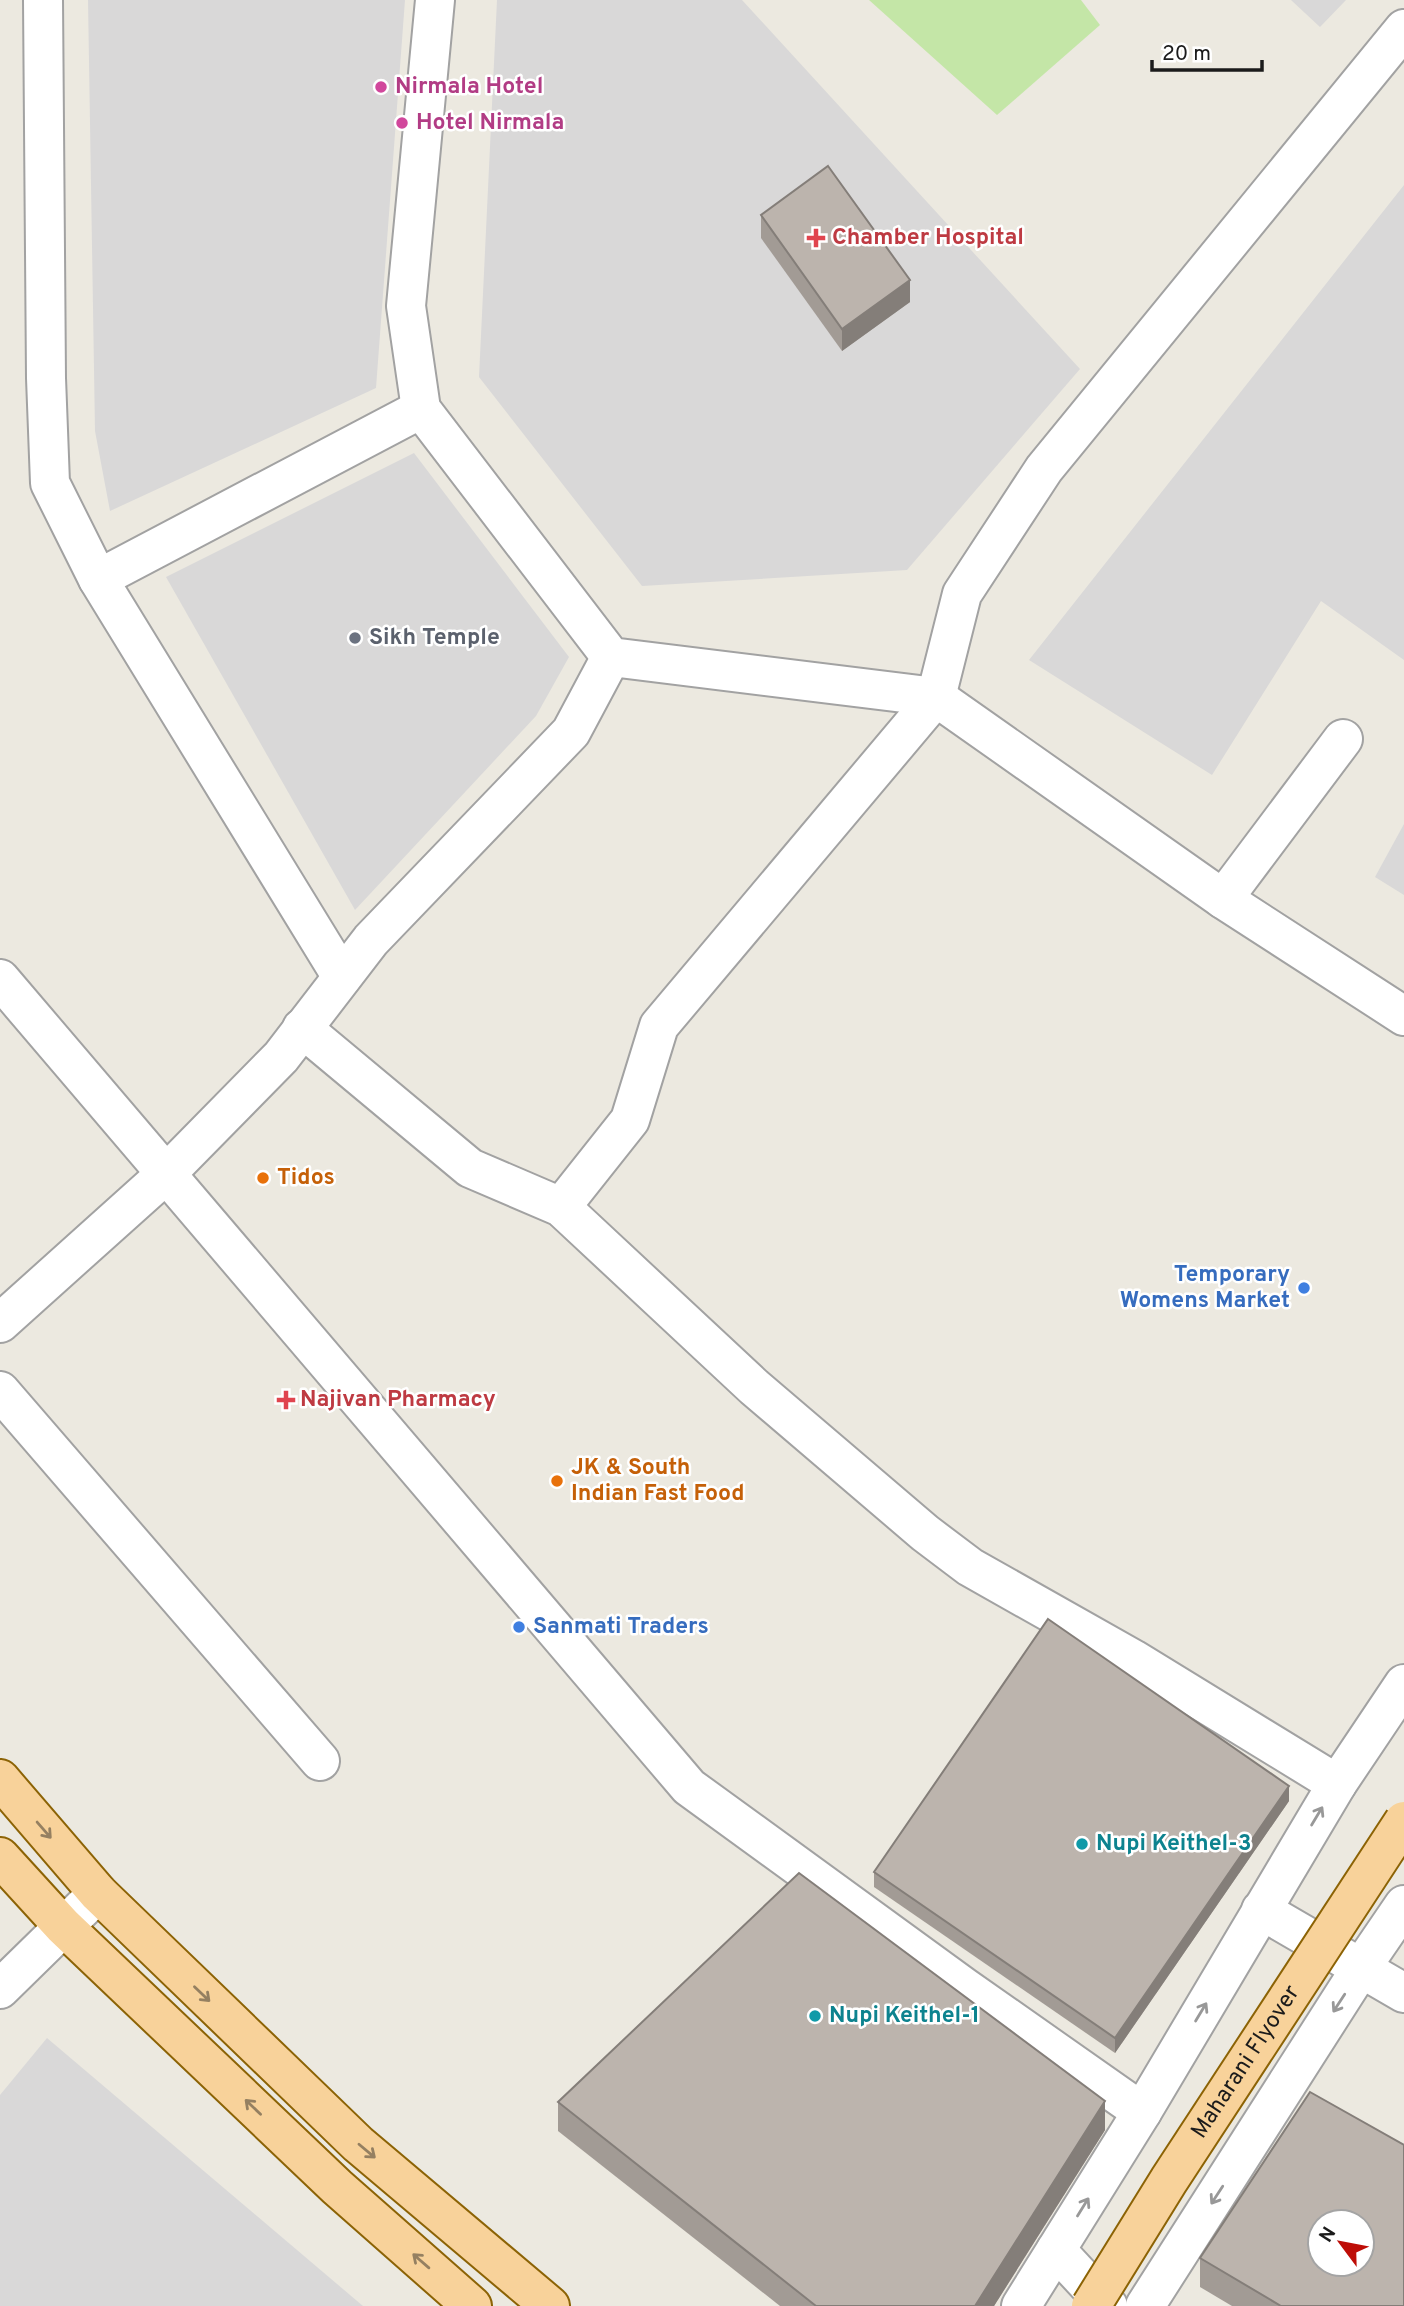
<svg xmlns="http://www.w3.org/2000/svg" width="1404" height="2306" viewBox="0 0 1404 2306" font-family="Overpass,sans-serif">
<rect width="100%" height="100%" fill="#ece9e0"/>
<g fill="#d9d8d8">
<path d="M88 0H405L376 388 110 511 95 431Z"/>
<path d="M497 0H742L1080 369 907 570 642 586 479 377Z"/>
<path d="M1291 0H1346L1320 27Z"/>
<path d="M1404 185V660L1321 601 1212 775 1029 660Z"/>
<path d="M414 453 569 657 536 716 355 910 166 577Z"/>
<path d="M1404 824V895L1375 877Z"/>
<path d="M47 2038 363 2306H0V2095Z"/>
</g>
<path fill="#c4e6a7" d="M869 0H1081L1100 25 997 115Z"/>
<g fill="none" stroke-linecap="round" stroke-linejoin="round">
<g stroke="#a2a2a2" stroke-width="42">
<g id="minor">
<path d="M43 0 46 378 50 483 98 579 342 977"/>
<path d="M435 0 406 306 421 409 611 657 936 697 1223 899 1404 1016"/>
<path d="M98 579 421 409"/>
<path d="M1223 899 1343 739"/>
<path d="M0 979 689 1787 964 1987 1142 2112"/>
<path d="M302 1028 470 1168 561 1207 754 1387 925 1533 970 1567 1133 1659 1337 1784"/>
<path d="M561 1207 630 1120 659 1026 936 697 962 594 1044 469 1404 29"/>
<path d="M0 1323 166 1174 281 1057 371 940 571 732 611 657"/>
<path d="M0 1391 320 1761"/>
<path d="M1261 1910 1404 1993"/>
<path d="M0 1989 98 1893"/>
<path d="M1056 2250 1108 2306"/>
<path d="M1021 2306 1142 2112 1337 1784 1404 1684"/>
<path d="M1145 2306 1361 1968 1404 1905"/>
</g>
</g>
<g stroke="#8c6305" stroke-width="42">
<g id="major">
<path d="M0 1779 98 1893 358 2144 550 2306"/>
<path d="M0 1857 63 1926 337 2187 472 2306"/>
</g>
</g>
<use href="#minor" stroke="#fff" stroke-width="38"/>
<use href="#major" stroke="#f8d29a" stroke-width="38"/>
<g stroke="#8c6305" stroke-width="42" stroke-linecap="butt">
<g id="major-bridge">
<path id="s1" d="M1091 2306 1169 2180 1404 1821"/>
</g>
</g>
<use href="#major-bridge" stroke="#f8d29a" stroke-width="38"/>
</g>
<g fill="#a29b95">
<path d="M761 215 910 302 842 351 761 238Z"/>
<path d="M1289 1801 1115 2053 874 1887V1872Z"/>
<path d="M558 2102 1105 2130 994 2306H780L558 2131Z"/>
<path d="M1200 2258 1404 2306H1232L1200 2287Z"/>
</g>
<g fill="#847e79">
<path d="M910 280V302L842 351V329Z"/>
<path d="M1289 1786V1801L1115 2053V2038Z"/>
<path d="M1105 2101V2130L994 2306H975Z"/>
</g>
<g fill="#bcb4ad" stroke="#847e79" stroke-width="2" fill-rule="evenodd">
<path d="M828 166 910 280 842 329 761 215Z"/>
<path d="M1048 1619 1289 1786 1115 2038 874 1872Z"/>
<path d="M799 1873 1105 2101 975 2306H816L558 2102Z"/>
<path d="M1310 2092 1404 2145V2306H1281L1200 2258ZM1320 2222H1362V2264H1320Z"/>
</g>
<defs><path id="oneway-shaft" d="M-6 0H5M1.5-3L5.5 0L1.5 3" fill="none" stroke-width="1.6" stroke-linecap="round" stroke-linejoin="round" transform="scale(1.75)"/></defs>
<g stroke="#989898">
<use href="#oneway-shaft" transform="translate(1317 1816) rotate(-59)"/>
<use href="#oneway-shaft" transform="translate(1339 2003) rotate(123)"/>
<use href="#oneway-shaft" transform="translate(1201 2012) rotate(-59)"/>
<use href="#oneway-shaft" transform="translate(1217 2195) rotate(123)"/>
<use href="#oneway-shaft" transform="translate(1083 2207) rotate(-58)"/>
</g>
<g stroke="#958061">
<use href="#oneway-shaft" transform="translate(44 1830) rotate(49)"/>
<use href="#oneway-shaft" transform="translate(202 1994) rotate(44)"/>
<use href="#oneway-shaft" transform="translate(253 2107) rotate(-136)"/>
<use href="#oneway-shaft" transform="translate(367 2151) rotate(40)"/>
<use href="#oneway-shaft" transform="translate(421 2261) rotate(-139)"/>
</g>
<g fill="#d1479c" stroke="#fff" stroke-width="2.5">
<circle cx="381" cy="87" r="7"/>
<circle cx="402" cy="123" r="7"/>
</g>
<g fill="#e0444e" stroke="#fff" stroke-width="2.5">
<path d="M812.5 227.5h7v7h7v7h-7v7h-7v-7h-7v-7h7z"/>
<path d="M282.5 1389.5h7v7h7v7h-7v7h-7v-7h-7v-7h7z"/>
</g>
<circle fill="#6b7280" stroke="#fff" stroke-width="2.5" cx="355" cy="638" r="7"/>
<g fill="#e8710a" stroke="#fff" stroke-width="2.5">
<circle cx="263" cy="1178" r="7"/>
<circle cx="557" cy="1481" r="7"/>
</g>
<g fill="#3f7fe0" stroke="#fff" stroke-width="2.5">
<circle cx="1304" cy="1288" r="7"/>
<circle cx="519" cy="1627" r="7"/>
</g>
<g fill="#0f9aa8" stroke="#fff" stroke-width="2.5">
<circle cx="1082" cy="1844" r="7"/>
<circle cx="815" cy="2016" r="7"/>
</g>
<g text-anchor="middle" dominant-baseline="central" stroke-width="5" stroke-linejoin="round" paint-order="stroke">
<g font-size="23" font-weight="bold" fill="#b23c85" stroke="#fff" text-anchor="start">
<text x="395" y="87">Nirmala Hotel</text>
<text x="416" y="123">Hotel Nirmala</text>
</g>
<g font-size="23" font-weight="bold" fill="#be3a42" stroke="#fff" text-anchor="start">
<text x="832" y="238">Chamber Hospital</text>
<text x="300" y="1400">Najivan Pharmacy</text>
</g>
<g font-size="23" font-weight="bold" fill="#5b616d" stroke="#fff" text-anchor="start">
<text x="369" y="638">Sikh Temple</text>
</g>
<g font-size="23" font-weight="bold" fill="#c56008" stroke="#fff" text-anchor="start">
<text x="277" y="1178">Tidos</text>
<text x="571" y="1468">JK &amp; South<tspan x="571" dy="26">Indian Fast Food</tspan></text>
</g>
<g font-size="23" font-weight="bold" fill="#366cbe" stroke="#fff" text-anchor="end">
<text x="1290" y="1275">Temporary<tspan x="1290" dy="26">Womens Market</tspan></text>
<text x="533" y="1627" text-anchor="start">Sanmati Traders</text>
</g>
<g font-size="23" font-weight="bold" fill="#0d838f" stroke="#fff" text-anchor="start">
<text x="1096" y="1844">Nupi Keithel-3</text>
<text x="829" y="2016">Nupi Keithel-1</text>
</g>
<g font-size="23" fill="#1b1b1b" stroke="#fff">
<text stroke="none"><textPath href="#s1" startOffset="289">Maharani Flyover</textPath></text>
</g>
</g>
<g transform="translate(1341 2243) rotate(302)"><circle r="33" fill="#ffffff" stroke="#a4a4a4" stroke-width="2"/>
<path d="M0-5L12 26L0 18L-12 26Z" fill="#be0d07"/>
<text y="-10" font-size="19" font-weight="bold" text-anchor="middle" fill="#1b1b1b">N</text>
</g>
<path d="M1152 60v10h110v-10" fill="none" stroke="#1b1b1b" stroke-width="3.5"/>
<text x="1162" y="60" font-size="21" fill="#1b1b1b" stroke="#ffffff" stroke-width="5" paint-order="stroke">20 m</text>
</svg>
